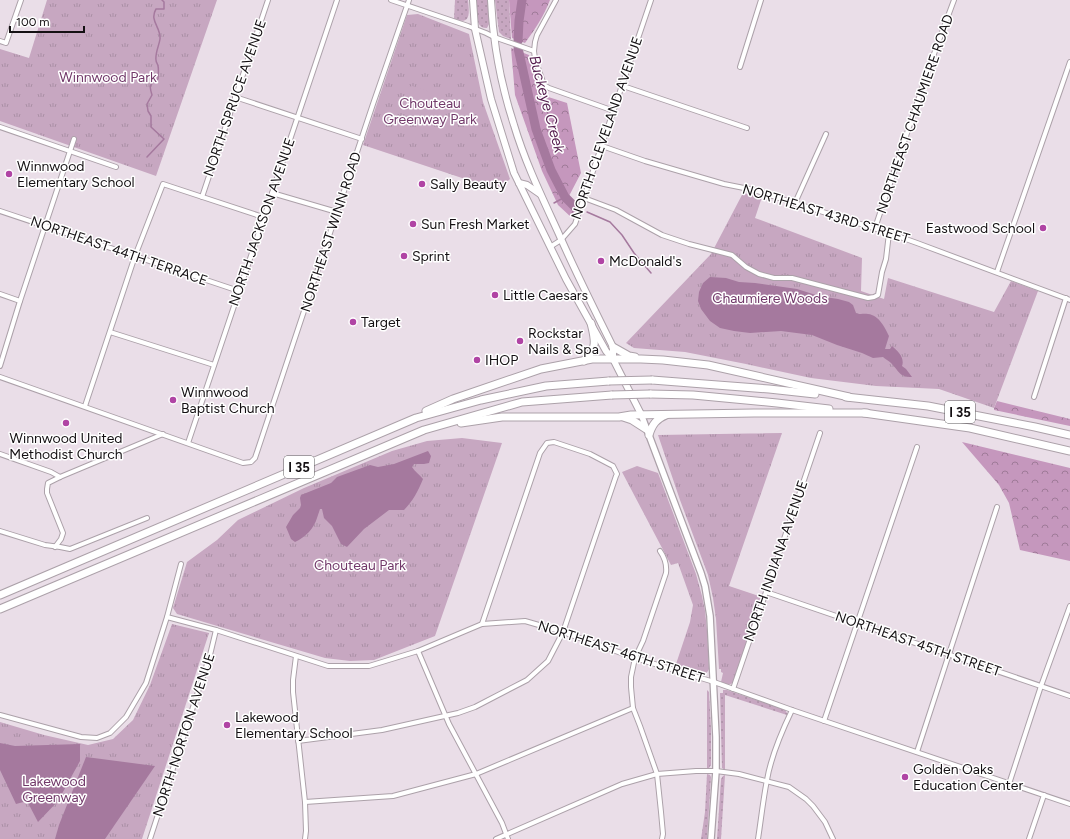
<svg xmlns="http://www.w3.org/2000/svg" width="1070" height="839" viewBox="0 0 1070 839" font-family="Figtree,sans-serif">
<defs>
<pattern id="grass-dots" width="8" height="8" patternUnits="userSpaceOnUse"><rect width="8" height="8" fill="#c7a7c1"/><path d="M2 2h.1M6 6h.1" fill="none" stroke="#aa8fa5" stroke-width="1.8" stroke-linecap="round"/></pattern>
<pattern id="forest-crowns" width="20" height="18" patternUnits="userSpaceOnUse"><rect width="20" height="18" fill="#c597bd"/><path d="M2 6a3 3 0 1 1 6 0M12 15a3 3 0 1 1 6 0" fill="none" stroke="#9f7a98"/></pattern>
<pattern id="park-tufts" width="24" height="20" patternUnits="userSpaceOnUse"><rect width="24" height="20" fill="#c7a7c1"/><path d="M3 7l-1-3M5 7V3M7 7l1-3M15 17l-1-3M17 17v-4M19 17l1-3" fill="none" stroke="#aa8fa5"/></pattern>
</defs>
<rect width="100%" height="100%" fill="#eadee8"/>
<g fill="url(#grass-dots)">
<path d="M455 0H468C469 12 472 26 454 19Z"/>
<path d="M476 0H488L490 22 487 28C474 29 477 9 476 0Z"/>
<path d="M495 0H509L511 39 503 36 499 32Z"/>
<path d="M707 690 709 692 711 728V765L709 768H707Z"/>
<path d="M723 690H727L785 710 787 713V715L725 695V770L722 768 720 693H723Z"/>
<path d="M707 774 710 775 711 777 707 839H701L705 812Z"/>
<path d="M725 775 721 839H717L721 779 723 776Z"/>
</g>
<g fill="url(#forest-crowns)">
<path d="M509 0H550C544 16 535 29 525 43L512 38Z"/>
<path d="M511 48 529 55 539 94 567 103 581 173 569 196 577 204 572 218 558 205 542 171 515 95Z"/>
<path d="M997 401 1070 419V426L994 410V408Z"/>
<path d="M962 442 1070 468V561L1020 550 1009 503 999 485Z"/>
</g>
<g fill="url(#park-tufts)">
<path d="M47 0H217L156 176 0 121V49L29 58Z"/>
<path d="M418 14 469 34 483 102 510 179 498 190 363 145 407 15Z"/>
<path d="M743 193 762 197 755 218 862 258 861 291 884 299 888 278 994 312 1011 281 1038 291 994 408 939 389 876 386 811 378 746 364 685 352 634 348 626 343 711 254Z"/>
<path d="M782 433 729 586 762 597 733 683 728 685 721 682 723 673 721 672V669H719L716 619 713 598 708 575 680 500 658 435Z"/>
<path d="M462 438 502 443 435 636 374 660 350 661 325 658 177 614 173 608 187 562 217 540 238 520 304 488 392 451 427 441Z"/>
<path d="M637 466 658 473 696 574 702 596 705 611 707 630 709 669C707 673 705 675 700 675L675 667 690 622 693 605 678 563 671 565 622 472Z"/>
<path d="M172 624 209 633 142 839H0V722L44 735 88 745 113 739 133 720 150 685Z"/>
</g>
<path fill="#c7a7c1" d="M412 86 427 91 433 98C433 106 433 115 425 119L403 112 401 109 409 87Z"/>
<g fill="#a5799e">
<path d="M710 277 726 278 739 282 755 283 797 289 819 296 838 299 849 302 853 305 856 313C861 315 863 313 868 314 879 315 885 328 889 336L885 349H890L892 346C898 351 905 358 902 366L906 369 912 377C899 377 899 371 891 363 889 361 885 359 883 357L873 358 862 353 837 345 812 335 781 331 750 333 734 331 720 328 710 321 701 309 698 301 699 292 703 283Z"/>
<path d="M428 451 431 456 429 463 424 464H414L412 467C415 472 419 474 423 479 418 491 413 501 404 510H389L364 529 347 547 341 544 332 526 324 518 322 509H320C319 512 318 515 317 518 314 528 306 537 295 542L291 539 286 527 293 515 300 508 301 505 300 498 301 495 331 483 337 477 370 465 378 467 394 464Z"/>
<path d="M0 743 15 746 80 744V761L58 801 38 822 27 801 16 804 0 770Z"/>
<path d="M86 757 155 766 105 839H55L59 825Z"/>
</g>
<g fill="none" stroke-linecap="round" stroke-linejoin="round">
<g stroke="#a5799e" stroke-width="1.5">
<path d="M147 157 164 139 151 127V116L148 111 147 104 152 95C149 85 149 85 158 79 158 75 159 70 158 66 158 64 156 63 156 60 155 53 159 46 160 39 161 27 149 21 156 9H164V2L162 0"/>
<path d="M554 203 565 197"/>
<path d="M587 212 610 222 622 235 634 253 651 273"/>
</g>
<g stroke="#a5799e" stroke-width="9">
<path d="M518 41 519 21 522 0"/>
<path d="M518 48 536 129 551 170 565 197 575 207"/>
</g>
<g stroke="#aca1a9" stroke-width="6">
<g id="street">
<path d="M391 0 468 26 486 33 494 37 534 51"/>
<path d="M556 0 537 35 535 42 534 51 535 59 544 85 549 88 614 111"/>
<path d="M0 41 6 43 21 0"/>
<path d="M740 67 761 0"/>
<path d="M623 86 747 128"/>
<path d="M235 97 362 139"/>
<path d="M0 127 116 167"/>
<path d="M602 146 645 161 724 184 754 190 889 233 917 243 1070 300"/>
<path d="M272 193 337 212"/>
<path d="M202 197 268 0"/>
<path d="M584 198 616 210 662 235 689 244 732 255 746 267 759 274 774 278H792L868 298 874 297 878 295 882 272 886 259 889 233"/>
<path d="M795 203 826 134"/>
<path d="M0 211 239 291"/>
<path d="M875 228 931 62 954 0"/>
<path d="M550 247 561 240 575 224 651 0"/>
<path d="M997 272 1070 62"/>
<path d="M0 294 20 301"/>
<path d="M110 332 214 365"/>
<path d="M0 366 20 301 74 139"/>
<path d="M0 377 243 463 251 462 255 458 373 104 409 0"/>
<path d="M1034 397 1066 298"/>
<path d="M85 406 135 256 163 184 263 217"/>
<path d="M188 443 337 0"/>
<path d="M0 454 51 472 60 477"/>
<path d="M0 531 45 545 60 547 70 549 147 518"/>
<path d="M55 547 61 539 63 533 47 493V489L48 483 60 477 163 434"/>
<path d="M660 551C665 558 667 564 666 573L643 641 635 658 631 677V687L633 708 640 726 657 774 661 812 663 834 662 839"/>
<path d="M766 592 1070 696"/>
<path d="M167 617 216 630 328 666H369L418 651 482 624 525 621 563 632 635 658 714 682 792 710 1070 804"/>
<path d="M418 651 449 724 502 823 508 839"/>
<path d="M296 656 293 680V692L305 802 306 831 305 839"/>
<path d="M733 689 820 433"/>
<path d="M0 715 81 737 97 738 110 733 126 717 146 683 167 617 181 564"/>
<path d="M824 721 917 447"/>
<path d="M298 741 382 730 458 713 475 707 527 680 548 661 563 632 616 476 617 474 613 466 590 454 554 442 547 443 540 453 482 624"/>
<path d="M917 752 997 507"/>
<path d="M1009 784 1041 686 1070 606"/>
<path d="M305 802 393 796 476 774 633 708"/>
<path d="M150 839 210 655 216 630"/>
<path d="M496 839 622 784 657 774 696 771H716L739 774 789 787 806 799 813 806 825 822 833 839"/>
<path d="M758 839C761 820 763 800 767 780 771 756 781 733 792 710"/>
<path d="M1029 839 1044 795"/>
</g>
</g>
<g stroke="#aca1a9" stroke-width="8">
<path id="secondary" d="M641 414 701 573 705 586 710 616 716 737V771L711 839"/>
</g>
<g stroke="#aca1a9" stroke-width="8">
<g id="primary">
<path d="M473 0 475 29 491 99 514 173 566 279 606 351 613 359 641 414"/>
<path d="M491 0C493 42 501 85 514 125 525 162 542 197 558 232 575 271 594 309 613 347V359"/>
<path d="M519 183 527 185 540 194"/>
</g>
</g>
<g stroke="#aca1a9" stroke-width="9">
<g id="highway">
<path d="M613 347 629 356 635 357"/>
<path d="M584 361C598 349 595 339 591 323"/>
<path d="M652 380 769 389 815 394"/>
<path d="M650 394 693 395 777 403 829 409"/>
<path d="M846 397 928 406 1035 427 1070 435"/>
<path d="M426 411 453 399 541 369 592 359H641L663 360 708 365 849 397"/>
<path d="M864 413 970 428 1070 451"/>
<path d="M623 417 632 420 646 429"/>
<path d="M461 423 502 417H619L631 415 754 413H867"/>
<path d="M649 435C652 425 656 419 666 415"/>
<path d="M0 595 416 418 481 400 546 386 609 381"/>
<path d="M0 609 424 430 522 402 612 395"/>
</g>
</g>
<use href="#street" stroke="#fff" stroke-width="4"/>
<use href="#secondary" stroke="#fff" stroke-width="5.5"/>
<use href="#primary" stroke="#fff" stroke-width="6"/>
<use href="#highway" stroke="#fff" stroke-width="7"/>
<g stroke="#aca1a9" stroke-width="9" stroke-linecap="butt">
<g id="highway-bridge">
<path d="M609 381 652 380"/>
<path d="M612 395 650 394"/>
</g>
</g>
<use href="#highway-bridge" stroke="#fff" stroke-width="7"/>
</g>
<g fill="#b044a4" stroke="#fff" stroke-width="1.5">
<circle cx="9" cy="174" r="4"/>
<circle cx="422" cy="184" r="4"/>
<circle cx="413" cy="224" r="4"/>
<circle cx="1043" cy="228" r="4"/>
<circle cx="404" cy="256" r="4"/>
<circle cx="601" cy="261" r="4"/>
<circle cx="495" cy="295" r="4"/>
<circle cx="353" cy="322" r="4"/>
<circle cx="520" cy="341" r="4"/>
<circle cx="477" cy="360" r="4"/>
<circle cx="173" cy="400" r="4"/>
<circle cx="66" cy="423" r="4"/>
<circle cx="227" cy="725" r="4"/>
<circle cx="905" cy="777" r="4"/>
</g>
<g text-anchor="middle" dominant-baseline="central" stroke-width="3" stroke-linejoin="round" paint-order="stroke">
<g fill="#fff" stroke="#5a585a" stroke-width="1">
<rect x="945" y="401" width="30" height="22" rx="3"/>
<rect x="284" y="456" width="30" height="22" rx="3"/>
</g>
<g font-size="13" font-weight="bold" fill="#141013">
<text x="960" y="412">I 35</text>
<text x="299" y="467">I 35</text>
</g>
<g font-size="14" fill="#72396a" stroke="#fff">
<text x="108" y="77">Winnwood Park</text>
<text x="430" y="103">Chouteau<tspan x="430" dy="16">Greenway Park</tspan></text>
<text x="770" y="298">Chaumiere Woods</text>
<text x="360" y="565">Chouteau Park</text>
<text x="54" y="781">Lakewood<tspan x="54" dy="16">Greenway</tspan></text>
</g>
<g font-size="14" fill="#141013" stroke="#fff">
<text transform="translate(235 98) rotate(-71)">NORTH SPRUCE AVENUE</text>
<text transform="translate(915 114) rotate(-71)">NORTHEAST CHAUMIERE ROAD</text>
<text transform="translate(607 128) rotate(-71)">NORTH CLEVELAND AVENUE</text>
<text transform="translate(826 214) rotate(17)">NORTHEAST 43RD STREET</text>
<text transform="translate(262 222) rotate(-71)">NORTH JACKSON AVENUE</text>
<text transform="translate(331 232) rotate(-72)">NORTHEAST WINN ROAD</text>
<text transform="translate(119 251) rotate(19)">NORTHEAST 44TH TERRACE</text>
<text transform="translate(776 561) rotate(-71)">NORTH INDIANA AVENUE</text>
<text transform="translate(918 644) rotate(19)">NORTHEAST 45TH STREET</text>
<text transform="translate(621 652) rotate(18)">NORTHEAST 46TH STREET</text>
<text transform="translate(184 735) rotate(-72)">NORTH NORTON AVENUE</text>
</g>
<g font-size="14" fill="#141013" stroke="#fff" text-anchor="start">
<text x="17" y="166">Winnwood<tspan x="17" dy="16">Elementary School</tspan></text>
<text x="430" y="184">Sally Beauty</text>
<text x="421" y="224">Sun Fresh Market</text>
<text x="1035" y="228" text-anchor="end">Eastwood School</text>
<text x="412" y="256">Sprint</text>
<text x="609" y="261">McDonald's</text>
<text x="503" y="295">Little Caesars</text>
<text x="361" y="322">Target</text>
<text x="528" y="333">Rockstar<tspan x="528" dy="16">Nails &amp; Spa</tspan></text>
<text x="485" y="360">IHOP</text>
<text x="181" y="392">Winnwood<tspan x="181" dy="16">Baptist Church</tspan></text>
<text x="66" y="438" text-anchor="middle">Winnwood United<tspan x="66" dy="16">Methodist Church</tspan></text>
<text x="235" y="717">Lakewood<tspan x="235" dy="16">Elementary School</tspan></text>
<text x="913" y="769">Golden Oaks<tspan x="913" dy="16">Education Center</tspan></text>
</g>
<g font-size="15" font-style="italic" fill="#551e4f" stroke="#fff">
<text transform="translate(547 104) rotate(75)">Buckeye Creek</text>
</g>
</g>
<path d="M10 26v6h74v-6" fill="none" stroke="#141013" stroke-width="2"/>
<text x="16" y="26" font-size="12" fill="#141013" stroke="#ffffff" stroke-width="3" paint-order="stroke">100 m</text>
</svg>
